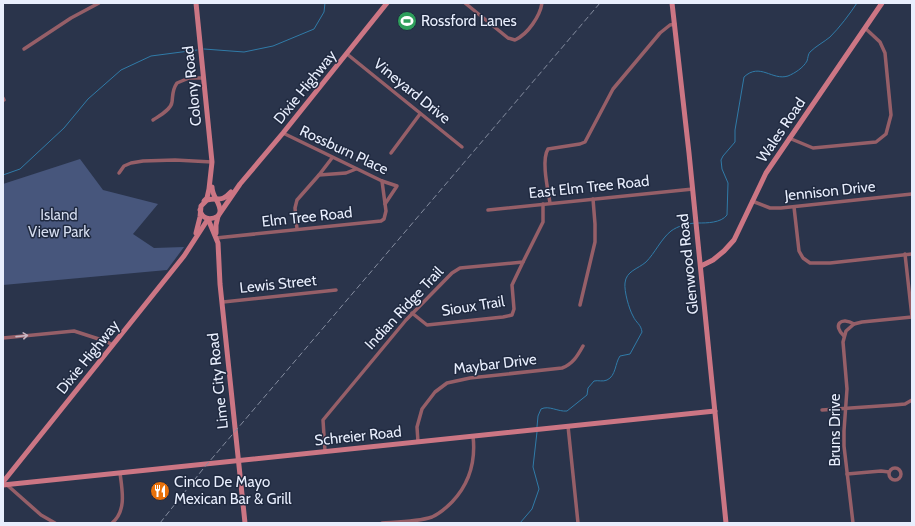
<svg xmlns="http://www.w3.org/2000/svg" width="915" height="526" viewBox="0 0 915 526" font-family="Cabin,sans-serif">
<rect width="100%" height="100%" fill="#2a344b"/>
<path fill="#47567c" d="M80 159 103 190 158 204 133 234 154 248 184 247 167 270 3 285V184Z"/>
<g fill="none" stroke-linecap="round" stroke-linejoin="round">
<g stroke="#307ba8" stroke-width="1">
<path d="M204 49 244 52 273 46 314 29 324 12 325 3"/>
<path d="M3 175 20 169 64 128 88 99 121 70 151 56 197 50"/>
<path d="M698 223C707 223 721 223 727 215L728 183 722 169 721 160 723 156 735 142V130L744 77C760 62 772 81 788 76 795 73 803 68 807 61 808 58 808 54 810 52 816 46 824 42 830 37 840 27 849 15 857 3"/>
<path d="M537 427 538 416 541 409C549 405 558 412 567 411L587 395 588 388 594 381C598 380 603 382 607 380 616 376 615 363 620 356L630 354 642 332C641 324 636 323 633 316 629 309 624 291 625 283 626 271 638 269 646 262 655 253 661 239 671 231 678 226 686 224 695 223"/>
<path d="M520 523 532 509 539 489 533 467 537 432"/>
</g>
<g stroke="#965f68" stroke-width="3.5">
<path d="M465 3 508 38 515 40C528 34 540 16 542 3"/>
<path d="M24 49 71 18 99 3"/>
<path d="M347 54 462 147"/>
<path d="M3 98 4 100"/>
<path d="M153 120C159 116 171 110 172 102 173 95 172 90 177 83L189 78H203"/>
<path d="M283 133 382 181 397 186 385 204"/>
<path d="M789 138 813 148 876 142 886 134 891 115 885 53 880 42 865 28"/>
<path d="M391 153 420 114"/>
<path d="M119 173 124 166 131 163 143 161 175 160 212 162"/>
<path d="M319 175 332 158"/>
<path d="M752 201 770 208H781L912 194"/>
<path d="M550 203C548 190 541 160 548 149L580 144 585 142 613 89 660 33 670 25 675 24"/>
<path d="M794 207 799 251 803 258 810 263H830L912 254"/>
<path d="M488 210 693 189"/>
<path d="M297 229 295 208 297 200 319 175 346 173 356 169"/>
<path d="M216 238 381 221 384 219 386 211 382 181"/>
<path d="M905 254 912 317"/>
<path d="M223 302 336 290"/>
<path d="M580 305 595 242V224L593 199"/>
<path d="M412 313 427 325 503 317 512 315 514 309 512 285 523 262"/>
<path d="M844 336C832 325 841 316 854 324L862 322 912 317"/>
<path d="M3 338 74 331 105 341 113 345"/>
<path d="M822 410 894 405 905 404 912 400"/>
<path d="M568 426 578 523"/>
<path d="M418 442 417 427 422 409 435 392 447 383 470 378 562 368C573 364 578 355 583 346"/>
<path d="M325 451 323 420 406 320 452 273 460 268 523 262 543 222V204"/>
<circle cx="895" cy="474" r="6"/>
<path d="M847 474 881 471 889 472"/>
<path d="M6 484 41 515 55 523"/>
<path d="M112 523C127 511 122 489 120 473"/>
<path d="M382 523C398 522 417 522 432 517 439 514 446 508 452 502 470 483 476 462 473 436"/>
<path d="M853 523 844 446V431L847 389 843 342 846 331 854 324"/>
</g>
<g stroke="#cc7684" stroke-width="5">
<path d="M196 3 212 162 209 189 207 198 204 201"/>
<path d="M672 3 689 153 726 523"/>
<path d="M212 187C212 197 221 203 220 212"/>
<path d="M200 210C202 219 210 221 218 216L240 184 283 133 387 3"/>
<path d="M208 219 218 243 220 284 245 523"/>
<path d="M196 233 200 217 201 206 207 200C218 197 221 203 231 192"/>
<path d="M216 233V225L218 216"/>
<path d="M701 266 713 260 724 251 734 240 766 173 882 3"/>
<path d="M3 482 184 256 208 219"/>
<path d="M3 485 715 411"/>
</g>
<path stroke="#848c9f" stroke-width="1" stroke-dasharray="6 3" stroke-linecap="butt" d="M160 523 203 469 600 3"/>
</g>
<defs><path id="oneway-shaft" d="M-6 0H5M1.5-3L5.5 0L1.5 3" fill="none" stroke-width="1.6" stroke-linecap="round" stroke-linejoin="round"/></defs>
<use stroke="#c7b5c1" href="#oneway-shaft" transform="translate(22 336) rotate(-6)"/>
<defs>
<g id="stadium-disc" transform="scale(1)"><circle r="9.5" fill="#2e9e5b" stroke="#202a40"/><path d="M0-5a6.5 5 0 1 0 0 10a6.5 5 0 1 0 0-10ZM-3.5-1.8h7v3.6h-7Z" fill="#fff"/></g>
<g id="restaurant-disc" transform="scale(1)"><circle r="9.5" fill="#e8710a" stroke="#202a40"/><path d="M-5-6h1v4h1v-4h1v4h1v-4h1v5L-1.5 .5V6h-2V.5L-5-1ZM5-6V6H3V1.5H1.5Q1.5-4 5-6Z" fill="#fff"/></g>
</defs>
<g fill-rule="evenodd">
<use href="#stadium-disc" x="407" y="21"/>
<use href="#restaurant-disc" x="160" y="491"/>
</g>
<g text-anchor="middle" dominant-baseline="central" stroke-width="3" stroke-linejoin="round" paint-order="stroke">
<g font-size="15" fill="#e8eefd" stroke="#202a40" text-anchor="start">
<text x="421" y="21">Rossford Lanes</text>
<text x="174" y="482">Cinco De Mayo<tspan x="174" dy="17">Mexican Bar &amp; Grill</tspan></text>
</g>
<g font-size="15" fill="#e8eefd" stroke="#202a40">
<text transform="translate(192 86) rotate(-96)">Colony Road</text>
<text transform="translate(305 87) rotate(-51)">Dixie Highway</text>
<text transform="translate(412 91) rotate(39)">Vineyard Drive</text>
<text transform="translate(781 130) rotate(-56)">Wales Road</text>
<text transform="translate(344 150) rotate(25)">Rossburn Place</text>
<text transform="translate(589 187) rotate(-6)">East Elm Tree Road</text>
<text transform="translate(830 191) rotate(-6)">Jennison Drive</text>
<text transform="translate(307 217) rotate(-6)">Elm Tree Road</text>
<text transform="translate(688 264) rotate(-96)">Glenwood Road</text>
<text transform="translate(278 284) rotate(-6)">Lewis Street</text>
<text transform="translate(473 306) rotate(-9)">Sioux Trail</text>
<text transform="translate(404 308) rotate(-47)">Indian Ridge Trail</text>
<text transform="translate(88 357) rotate(-51)">Dixie Highway</text>
<text transform="translate(495 364) rotate(-7)">Maybar Drive</text>
<text transform="translate(218 381) rotate(-96)">Lime City Road</text>
<text transform="translate(835 430) rotate(-90)">Bruns Drive</text>
<text transform="translate(358 436) rotate(-6)">Schreier Road</text>
</g>
<g font-size="15" fill="#d4dcee" stroke="#202a40">
<text x="59" y="215">Island<tspan x="59" dy="17">View Park</tspan></text>
</g>
</g>
<rect width="915" height="526" fill="none" stroke="#e8eefd" stroke-width="8"/>
</svg>
